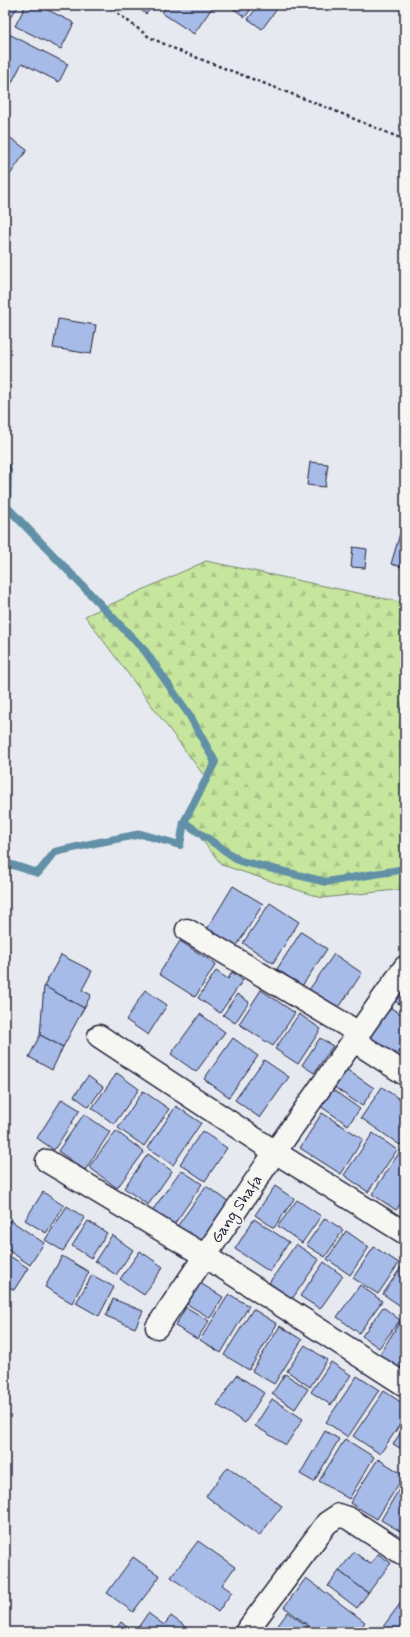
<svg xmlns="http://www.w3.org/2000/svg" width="410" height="1637" viewBox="0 0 410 1637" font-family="Mynerve,sans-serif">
<defs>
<pattern id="forest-firs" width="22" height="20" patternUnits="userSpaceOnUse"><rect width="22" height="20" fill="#c6e69e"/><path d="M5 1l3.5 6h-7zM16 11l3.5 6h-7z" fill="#aac589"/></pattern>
</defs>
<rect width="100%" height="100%" fill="#e6eaf0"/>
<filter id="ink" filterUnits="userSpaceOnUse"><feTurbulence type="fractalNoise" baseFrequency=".025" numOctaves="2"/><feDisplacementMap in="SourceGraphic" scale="8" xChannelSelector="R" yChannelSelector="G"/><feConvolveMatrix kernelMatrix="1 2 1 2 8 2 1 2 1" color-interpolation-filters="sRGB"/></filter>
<g filter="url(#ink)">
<path fill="url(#forest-firs)" stroke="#74846c" d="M206 561 405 603V889L322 898 222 865 185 819 184 822 205 777 85 616Z"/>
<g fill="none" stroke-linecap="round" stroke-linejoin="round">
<g stroke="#6290a6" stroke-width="8">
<path d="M5 467 8 468 7 507 145 651 190 716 215 762 184 822"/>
<path d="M5 864H9L38 873 55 852 95 843 141 834 180 845 184 822 240 861 326 882 405 869"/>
</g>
</g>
<g fill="#a7bbe9" stroke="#22223b">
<path d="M5 5H20L9 18 5 15Z"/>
<path d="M26 5H38L74 23 61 49 15 26Z"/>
<path d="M135 5H154L146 14Z"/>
<path d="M168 5H214L194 34 162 13Z"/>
<path d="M228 5H254L245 17Z"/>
<path d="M259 5H280L262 29 248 19Z"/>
<path d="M5 32 68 64 59 82 22 63 6 94 5 93Z"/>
<path d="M5 134 27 150 5 182Z"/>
<path d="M58 319 96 325 91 354 53 348Z"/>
<path d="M310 462 328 464 325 487 307 485Z"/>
<path d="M405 517V568L391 564Z"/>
<path d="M353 547 367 549 365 568 351 567Z"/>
<path d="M233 886 263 904 236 947 207 929Z"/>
<path d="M270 903 299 922 273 963 243 943Z"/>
<path d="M301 932 327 949 302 986 277 969Z"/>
<path d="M180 941 216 964 195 997 159 974Z"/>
<path d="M334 954 362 973 338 1009 309 990Z"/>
<path d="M61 955 92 971 82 990 91 995 84 1008 44 986Z"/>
<path d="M216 971 228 979 232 972 243 980 220 1013 198 998Z"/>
<path d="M405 973V1008L389 997Z"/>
<path d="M44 986 84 1008 63 1047 40 1035Z"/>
<path d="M145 990 167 1005 148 1035 126 1020Z"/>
<path d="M261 990 295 1013 273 1046 239 1024Z"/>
<path d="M237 994 249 1002 235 1023 223 1015Z"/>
<path d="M388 1006 405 1017V1043L394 1060 365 1041Z"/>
<path d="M200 1014 225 1032 196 1072 171 1054Z"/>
<path d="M299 1014 321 1029 298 1064 275 1049Z"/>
<path d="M40 1035 63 1047 52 1070 29 1057Z"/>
<path d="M233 1038 258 1056 229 1097 204 1079Z"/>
<path d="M320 1038 333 1046 314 1073 302 1065Z"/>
<path d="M264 1060 289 1077 260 1118 235 1100Z"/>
<path d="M343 1067 374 1088 362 1106 331 1085Z"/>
<path d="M117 1073 139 1089 114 1124 92 1108Z"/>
<path d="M88 1076 103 1087 89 1107 74 1096Z"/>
<path d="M329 1087 360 1109 348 1125 317 1104Z"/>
<path d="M382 1087 405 1103V1139L400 1145 361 1118Z"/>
<path d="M143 1091 169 1109 144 1146 118 1128Z"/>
<path d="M62 1099 80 1110 54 1150 37 1138Z"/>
<path d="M176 1106 201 1123 173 1165 148 1148Z"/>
<path d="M322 1113 363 1139 341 1174 300 1148Z"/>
<path d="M84 1114 110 1132 85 1170 58 1151Z"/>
<path d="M116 1131 144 1152 117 1188 89 1167Z"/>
<path d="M202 1131 227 1148 205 1181 180 1164Z"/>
<path d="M373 1133 397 1150 368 1192 344 1175Z"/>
<path d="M401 1150 405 1153V1198L396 1210 372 1194Z"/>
<path d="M148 1154 172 1171 148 1205 124 1188Z"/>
<path d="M181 1170 202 1184 173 1226 152 1211Z"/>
<path d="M206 1186 228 1201 199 1244 176 1228Z"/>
<path d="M275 1186 294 1199 274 1228 255 1215Z"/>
<path d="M43 1192 64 1206 46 1233 25 1220Z"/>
<path d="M297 1200 321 1216 302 1243 278 1226Z"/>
<path d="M67 1206 85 1218 63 1251 45 1240Z"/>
<path d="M325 1218 343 1230 325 1257 306 1245Z"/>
<path d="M254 1219 289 1242 270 1272 235 1249Z"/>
<path d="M10 1220 44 1243 30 1265 5 1248V1226Z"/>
<path d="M88 1221 107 1233 91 1258 72 1246Z"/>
<path d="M346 1231 369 1247 350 1275 327 1259Z"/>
<path d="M112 1235 133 1250 116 1275 95 1261Z"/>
<path d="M296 1244 319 1260 292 1299 269 1283Z"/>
<path d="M374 1247 399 1263 378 1294 353 1278Z"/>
<path d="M140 1251 163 1267 144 1295 120 1279Z"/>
<path d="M5 1253 28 1268 14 1290 5 1284Z"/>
<path d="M62 1256 89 1272 72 1303 45 1287Z"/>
<path d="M324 1262 343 1276 320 1309 300 1296Z"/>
<path d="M404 1263 405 1264V1309L383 1294Z"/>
<path d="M92 1275 114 1287 99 1316 76 1303Z"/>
<path d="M200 1283 223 1297 210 1318 187 1304Z"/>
<path d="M360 1285 382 1301 359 1333 337 1317Z"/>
<path d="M229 1294 249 1306 221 1353 200 1340Z"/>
<path d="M113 1299 143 1311 135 1328 106 1316Z"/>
<path d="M186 1307 209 1321 197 1339 175 1326Z"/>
<path d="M383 1307 400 1320 379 1348 362 1336Z"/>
<path d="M253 1309 277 1324 249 1370 224 1355Z"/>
<path d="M405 1314V1364L401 1370 379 1355Z"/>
<path d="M280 1326 302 1340 274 1384 252 1371Z"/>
<path d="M305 1345 327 1360 310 1387 287 1371Z"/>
<path d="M331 1362 351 1375 331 1405 311 1392Z"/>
<path d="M285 1374 308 1389 295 1409 272 1394Z"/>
<path d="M237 1375 264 1393 245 1423 217 1405Z"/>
<path d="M357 1376 379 1390 348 1437 326 1422Z"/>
<path d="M384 1391 405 1405V1417L380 1454 353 1436Z"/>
<path d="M272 1399 303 1419 286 1445 255 1426Z"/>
<path d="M405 1426V1451L393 1444Z"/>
<path d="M325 1431 339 1439 314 1482 300 1474Z"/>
<path d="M345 1439 374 1457 349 1499 319 1481Z"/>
<path d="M378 1459 404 1475 377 1519 350 1503Z"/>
<path d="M228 1467 282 1506 259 1536 206 1496Z"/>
<path d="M405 1479V1531L403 1533 381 1520Z"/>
<path d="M198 1541 235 1567 222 1585 232 1592 218 1612 171 1577Z"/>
<path d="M354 1552 370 1564 378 1554 391 1563 368 1593 339 1571Z"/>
<path d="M133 1557 160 1576 133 1612 107 1593Z"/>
<path d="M339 1571 368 1593 357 1608 328 1586Z"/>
<path d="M306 1578 365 1622 358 1632H317L284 1607Z"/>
<path d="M405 1597V1632H387L382 1628Z"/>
<path d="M288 1612 315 1632H273Z"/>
<path d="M148 1613 164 1625 171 1616 193 1632H135Z"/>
<path d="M121 1622 133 1632H114Z"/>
</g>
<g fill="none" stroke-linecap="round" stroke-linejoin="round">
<g stroke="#22223b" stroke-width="25">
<g id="street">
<path d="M187 930 359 1033"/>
<path d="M405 967 275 1152 205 1256 405 1385"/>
<path d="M99 1036 275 1152 405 1233"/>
<path d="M353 1040 405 1074"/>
<path d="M47 1161 205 1256 157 1327"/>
<path d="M246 1632 327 1523 339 1515 348 1518 405 1555"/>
</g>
</g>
<path stroke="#22223b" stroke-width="2.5" stroke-dasharray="3 3" stroke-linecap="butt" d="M109 5 120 15 149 37 182 52 323 106 405 140"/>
<use href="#street" stroke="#f6f6f2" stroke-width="22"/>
</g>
</g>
<g text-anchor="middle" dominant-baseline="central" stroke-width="3.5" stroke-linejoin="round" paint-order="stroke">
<g font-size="16" fill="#22223b" stroke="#f6f6f2">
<text transform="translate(237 1209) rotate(-56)">Gang Shafa</text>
</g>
</g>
<rect width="410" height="1637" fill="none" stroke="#f6f6f2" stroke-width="20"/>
<rect x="10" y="10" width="390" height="1617" fill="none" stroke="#22223b" stroke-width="1.5" filter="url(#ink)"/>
</svg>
